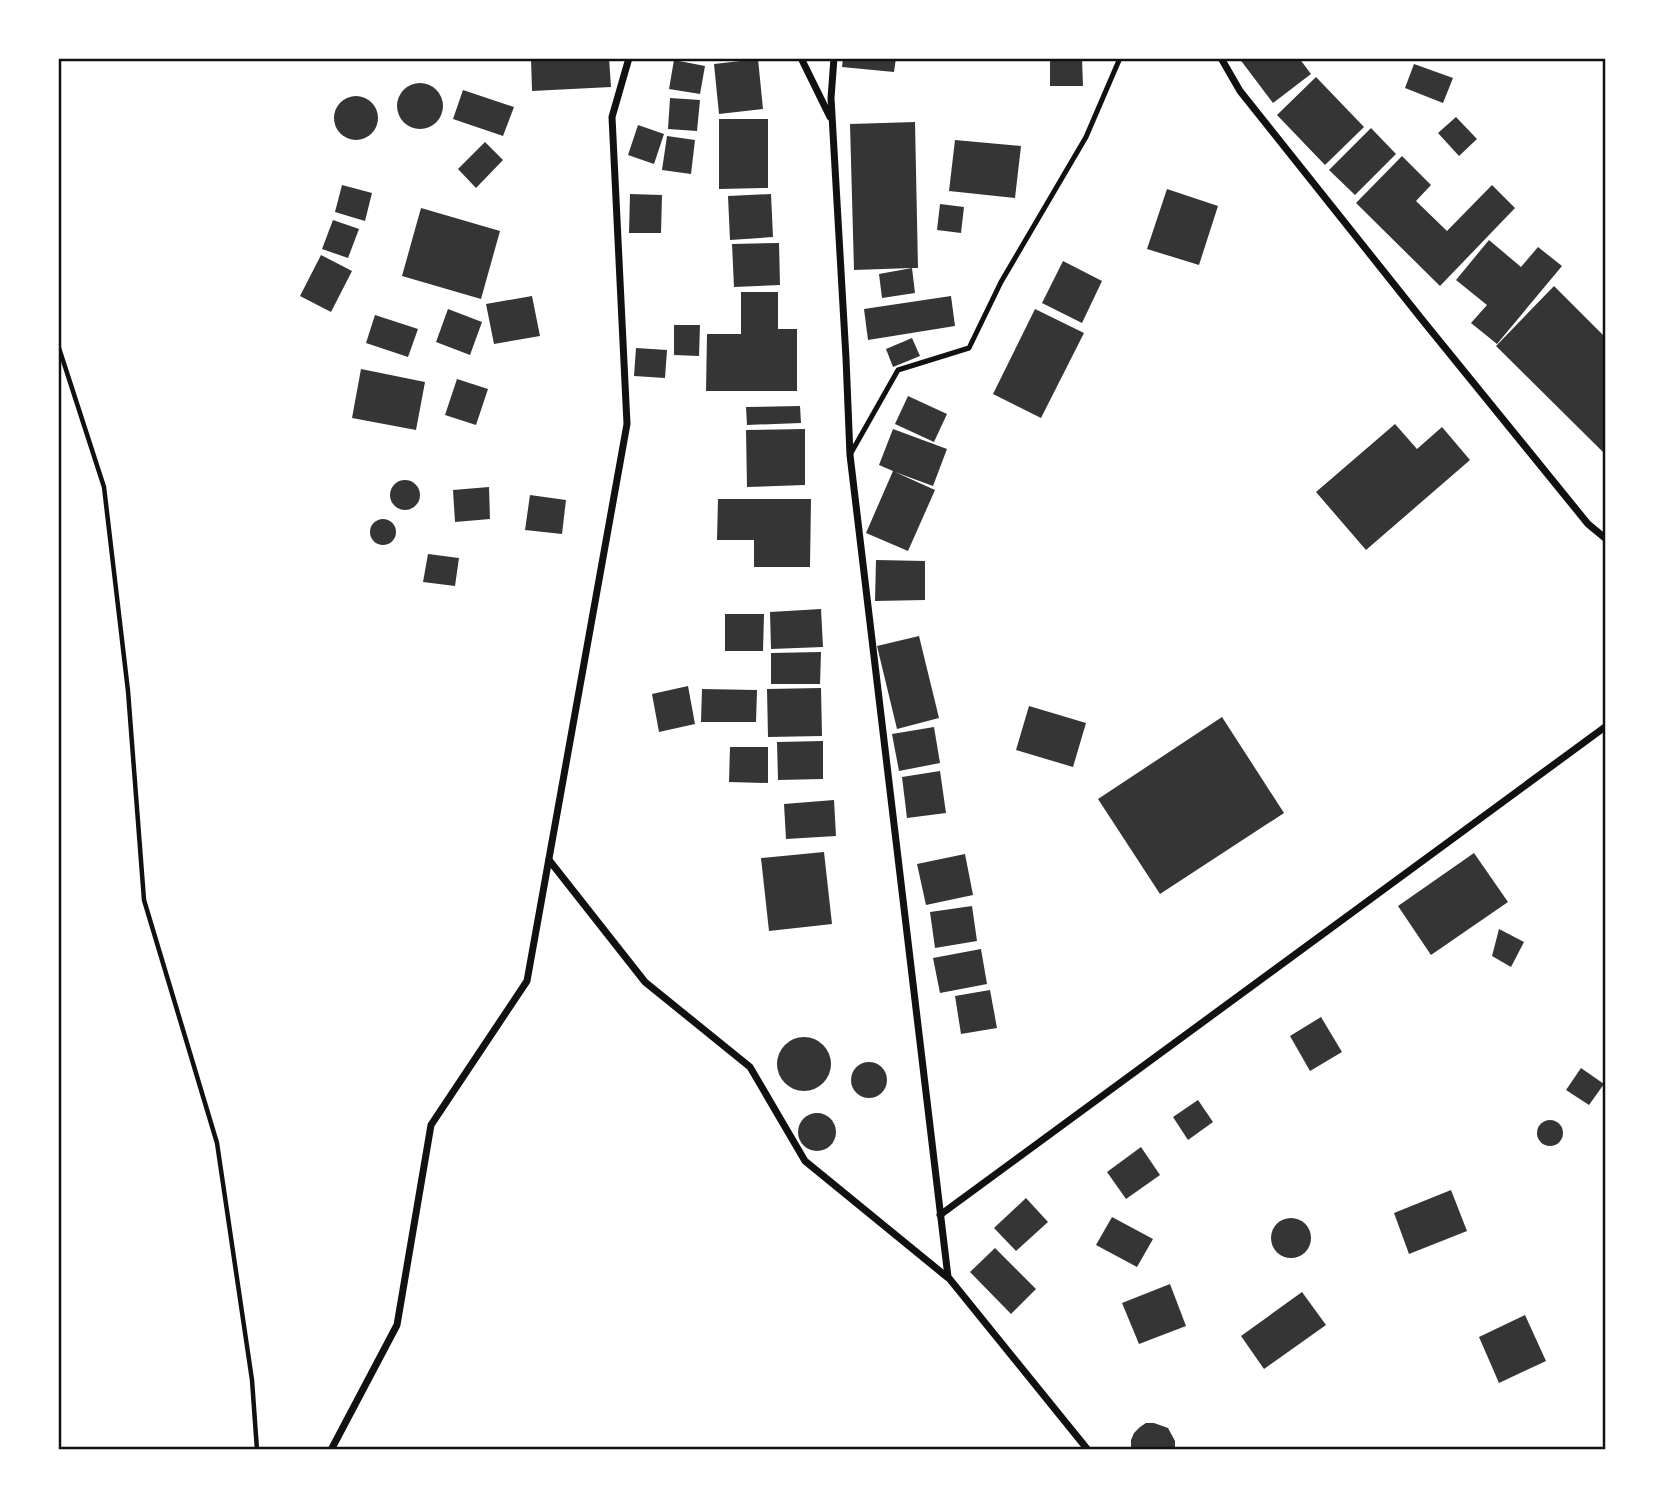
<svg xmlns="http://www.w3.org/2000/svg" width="1663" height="1508" viewBox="0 0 1663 1508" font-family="'Nunito Sans',sans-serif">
<rect width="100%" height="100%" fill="#fff"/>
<g fill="#353535">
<path d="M531 58H609L611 87 532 91Z"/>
<path d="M843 58H896L894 72 842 67Z"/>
<path d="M1050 58H1082L1083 86H1050Z"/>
<path d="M1239 58H1299L1311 74 1273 103Z"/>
<path d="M758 59 763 109 719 114 714 64Z"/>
<path d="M674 60 705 66 700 94 669 89Z"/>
<path d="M1414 64 1453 78 1443 103 1405 88Z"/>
<path d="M1316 77 1364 127 1325 165 1277 115Z"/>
<circle cx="420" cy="106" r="23"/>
<path d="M463 90 514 107 503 136 453 119Z"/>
<circle cx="356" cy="118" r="22"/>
<path d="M670 98 700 100 697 131 668 129Z"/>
<path d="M1456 117 1477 139 1459 156 1438 133Z"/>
<path d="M719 119H768V188L719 189Z"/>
<path d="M915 122 918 268H912L915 293 882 298 879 274 912 268 854 270 850 124Z"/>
<path d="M638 125 664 134 654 164 628 155Z"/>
<path d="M1371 128 1396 154 1355 195 1329 170Z"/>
<path d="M667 136 695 140 691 174 662 170Z"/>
<path d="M955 140 1021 146 1015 198 949 191Z"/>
<path d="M485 142 503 160 476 188 458 169Z"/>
<path d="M1402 156 1431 185 1416 201 1447 231 1492 185 1515 208 1440 286 1356 203Z"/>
<path d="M342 185 372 193 365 221 335 212Z"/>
<path d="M1167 189 1218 206 1199 265 1147 249Z"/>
<path d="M630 194 662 195 661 233H629Z"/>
<path d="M771 194 773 237 730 240 728 196Z"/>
<path d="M940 204 964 207 961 233 937 230Z"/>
<path d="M421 208 500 231 481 299 402 276Z"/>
<path d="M333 220 359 229 348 258 322 249Z"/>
<path d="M1489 240 1521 267 1538 247 1562 266 1497 344 1471 323 1487 305 1456 280Z"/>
<path d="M779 243 780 285 734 287 732 244Z"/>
<path d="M321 255 352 271 331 312 300 296Z"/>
<path d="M1063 261 1102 281 1082 323 1042 303Z"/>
<path d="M1554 286 1605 337V454L1496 346Z"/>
<path d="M741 292H778V329H797V391H706L707 334H741Z"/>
<path d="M532 296 540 336 494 344 486 304Z"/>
<path d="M951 296 955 326 868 340 864 309Z"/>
<path d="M448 309 482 322 470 355 436 342Z"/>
<path d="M1035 309 1084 333 1041 418 993 394Z"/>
<path d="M375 315 418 329 408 357 366 343Z"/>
<path d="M674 325H700L699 356 674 355Z"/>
<path d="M912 338 920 356 893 367 886 349Z"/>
<path d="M636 348 667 350 665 378 634 376Z"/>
<path d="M361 369 425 382 416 430 352 418Z"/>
<path d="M457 379 488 389 476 425 445 415Z"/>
<path d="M908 396 947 414 934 442 895 424Z"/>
<path d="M800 406 801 423 747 425 746 407Z"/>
<path d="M1395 424 1417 449 1442 427 1470 460 1366 550 1316 492Z"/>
<path d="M805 429V485L747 487 746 430Z"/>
<path d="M893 429 947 449 933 486 895 472 935 490 908 551 866 533 893 471 879 465Z"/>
<circle cx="405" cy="495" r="15"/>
<path d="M489 487 490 519 455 522 453 490Z"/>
<path d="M530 495 566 500 562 534 525 530Z"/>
<path d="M718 499H811L810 567H754V540H717Z"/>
<circle cx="383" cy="532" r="13"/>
<path d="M428 554 459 558 455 586 423 582Z"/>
<path d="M876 560 925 561V600L875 601Z"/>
<path d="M821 609 823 647 771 649 770 612Z"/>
<path d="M725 614H764L763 651H725Z"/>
<path d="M919 636 939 718 897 729 877 646Z"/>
<path d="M821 652 820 684H771V653Z"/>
<path d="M688 686 695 724 659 732 652 694Z"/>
<path d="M821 688 822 736 768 737 767 689Z"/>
<path d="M702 689 757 690 756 722H701Z"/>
<path d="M1029 706 1086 723 1073 767 1016 750Z"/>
<path d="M1222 717 1284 813 1160 894 1098 799Z"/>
<path d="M934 727 940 763 899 771 892 734Z"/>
<path d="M823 741V779L778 780 777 742Z"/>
<path d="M730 747H768V783L729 782Z"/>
<path d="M940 771 946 813 907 818 902 777Z"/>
<path d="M834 800 836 836 786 839 784 804Z"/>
<path d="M824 852 832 924 769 931 761 858Z"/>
<path d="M1474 853 1508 902 1431 955 1398 906Z"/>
<path d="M965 854 973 895 926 905 917 864Z"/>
<path d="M972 906 977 941 935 948 930 912Z"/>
<path d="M1499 929 1524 942 1511 967 1492 956Z"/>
<path d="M981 949 987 984 940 993 933 958Z"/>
<path d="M990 990 997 1028 961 1034 955 996Z"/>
<path d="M1321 1017 1342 1052 1310 1071 1290 1036Z"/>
<circle cx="804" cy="1064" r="27"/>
<circle cx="869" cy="1080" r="18"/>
<path d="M1581 1068 1604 1084 1589 1105 1566 1090Z"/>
<path d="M1198 1100 1213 1122 1188 1140 1173 1117Z"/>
<circle cx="817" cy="1132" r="19"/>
<circle cx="1550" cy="1133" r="13"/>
<path d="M1141 1147 1160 1175 1126 1199 1107 1172Z"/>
<path d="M1451 1190 1467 1231 1409 1254 1394 1213Z"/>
<path d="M1026 1198 1048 1222 1016 1251 994 1228Z"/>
<path d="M1112 1217 1153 1239 1137 1267 1096 1245Z"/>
<circle cx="1291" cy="1238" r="20"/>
<path d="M995 1248 1036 1289 1011 1314 970 1272Z"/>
<path d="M1170 1284 1186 1326 1139 1344 1122 1303Z"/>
<path d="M1302 1292 1326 1325 1264 1369 1241 1336Z"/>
<path d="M1525 1315 1546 1361 1499 1383 1479 1337Z"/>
<path d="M1146 1423H1154L1168 1428 1175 1441V1450H1131V1440L1134 1433 1140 1427Z"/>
</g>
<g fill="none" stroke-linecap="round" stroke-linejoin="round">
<path stroke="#111" stroke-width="4.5" d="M58 345 104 487 128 691 144 900 217 1143 252 1380 257 1450"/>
<path stroke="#111" stroke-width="5" d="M851 453 898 370 969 348 1001 282 1086 137 1120 58"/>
<g stroke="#111" stroke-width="7">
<path d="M801 58 830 117"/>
<path d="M834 58 831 98 846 358 850 455 948 1277 1088 1450"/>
<path d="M1221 58 1240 91 1424 322 1588 524 1605 538"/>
<path d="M549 860 645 982 750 1067 805 1161 947 1277"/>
<path d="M940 1215 1605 727"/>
<path d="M331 1450 397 1325 431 1125 527 981 627 424 612 117 629 58"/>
</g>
</g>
<rect width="1663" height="1508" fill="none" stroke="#ffffff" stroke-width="119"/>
<rect x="60" y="60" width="1544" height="1388" fill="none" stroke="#111" stroke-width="2.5"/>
</svg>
